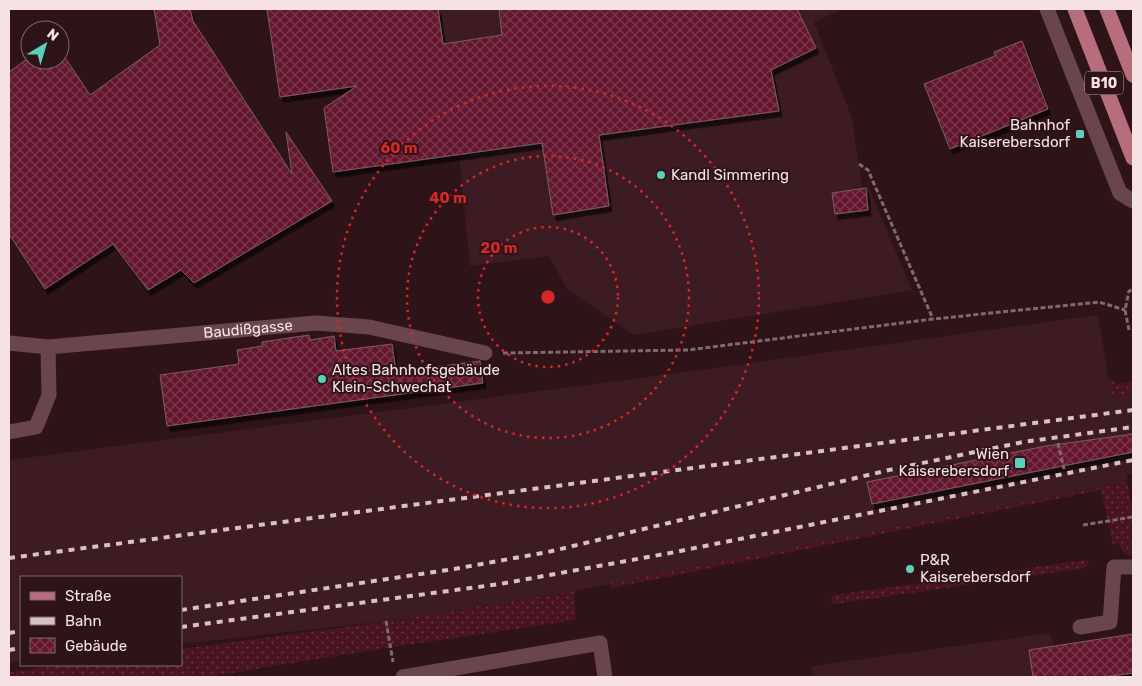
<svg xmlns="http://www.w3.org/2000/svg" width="1142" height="686" viewBox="0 0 1142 686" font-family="Rubik,sans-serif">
<defs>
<pattern id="grass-dots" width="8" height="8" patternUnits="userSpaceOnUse" patternTransform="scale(1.25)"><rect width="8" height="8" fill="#491322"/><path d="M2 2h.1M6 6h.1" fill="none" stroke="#643542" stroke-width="1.8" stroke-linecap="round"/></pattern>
<pattern id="building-cross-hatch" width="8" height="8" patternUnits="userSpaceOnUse" patternTransform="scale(1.25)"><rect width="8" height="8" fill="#63172e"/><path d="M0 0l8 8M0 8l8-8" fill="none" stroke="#7a384c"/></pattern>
<filter id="shadow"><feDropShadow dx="3" dy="5.5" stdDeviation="0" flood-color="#0009"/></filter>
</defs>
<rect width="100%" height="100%" fill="#2e1419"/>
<g fill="#3c1b23">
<path d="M438 9H843L814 22 852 118 862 187 868 186 912 290 634 335 567 289 549 256 470 266 459 154Z"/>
<path d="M1098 315 1111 393 1133 394V473L1127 475V482L574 591 405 619 181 644V577H21V662L9 663V460L671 374Z"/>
<path d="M1051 633 1053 646 1133 634V677H813L812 666Z"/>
</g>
<g fill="url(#grass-dots)">
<path d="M1107 379 1118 384 1133 381V394H1111Z"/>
<path d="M1127 482 1133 511V555C1125 556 1122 551 1119 544L1113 545 1101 490 611 588 610 583Z"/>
<path d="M1086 560 1089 563 1085 568 834 604 831 600 833 595Z"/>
<path d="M574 591 576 620 379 649 207 677 9 676V672L65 665H181V649L405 619Z"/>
</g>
<g fill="url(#building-cross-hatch)" stroke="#7d5c62" filter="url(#shadow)">
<path d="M154 9H190L193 21 292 174 286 132 332 201 194 283 181 270 148 290 113 244 45 289 9 234V72L30 57V60H60V50L90 95 160 45Z"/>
<path d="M267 9H438L443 44 502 35 499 9H797L816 48 771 70 779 111 599 135 609 206 553 215 542 143 333 172 324 108 357 86 280 97Z"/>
<path d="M1022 41 1048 109 950 149 924 84 995 56 994 52Z"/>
<path d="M866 188 868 210 835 214 832 193Z"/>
<path d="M309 335 310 340 334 336 336 351 392 344 396 372 480 361 483 383 167 426 160 375 239 364 237 350 262 346V342Z"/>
<path d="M1133 434V452L872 504 867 482 1046 446Z"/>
<path d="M1133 634V673L1103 677H1033L1029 650Z"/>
</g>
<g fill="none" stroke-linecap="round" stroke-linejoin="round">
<g stroke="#816a6e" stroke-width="3" stroke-dasharray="5 2.5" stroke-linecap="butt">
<path d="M859 164 868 170 933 319"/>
<path d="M1129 330 1125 310 1129 291 1133 289"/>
<path d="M503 353 688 350 933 319 1099 302 1125 310"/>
<path d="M1058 443 1064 469"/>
<path d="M1083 525 1133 517"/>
<path d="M386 621 393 662"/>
</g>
<g stroke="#69464d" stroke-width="15">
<path d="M1047 9 1120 193 1133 201"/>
<path id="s1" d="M9 343 48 347 316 323 369 327 485 353"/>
<path d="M9 432 36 427 49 395 48 347"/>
<path d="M1080 627 1110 622 1114 567H1133"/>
<path d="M403 677 600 643 605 677"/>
</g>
<g stroke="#b66d7c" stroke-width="15">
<path d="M1075 9 1133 158"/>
<path d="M1107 9 1133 75"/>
</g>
<g stroke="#d6c1c4" stroke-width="4" stroke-dasharray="6 6" stroke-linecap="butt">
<path d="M9 558 1133 410"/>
<path d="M181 610 454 569 548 552 889 470 1023 442 1133 427"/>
<path d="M181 627 500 584 670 553 1133 460"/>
<path d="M9 633 21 631"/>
<path d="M9 650 21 648"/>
</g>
</g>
<g fill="none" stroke="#d62828" stroke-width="2.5" stroke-dasharray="2.5 5">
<circle cx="548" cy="297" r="70"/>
<circle cx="548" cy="297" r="141"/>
<circle cx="548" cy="297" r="211"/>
</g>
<g fill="#5dceb9" stroke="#2e1419" stroke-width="2">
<rect x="1075" y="129" width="10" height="10" rx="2.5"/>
<circle cx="661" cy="175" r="5"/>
<circle cx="322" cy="379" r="5"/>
<rect x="1014" y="457" width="12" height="12" rx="2.5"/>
<circle cx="910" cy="569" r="5"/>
</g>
<g text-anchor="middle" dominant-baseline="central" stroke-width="4" stroke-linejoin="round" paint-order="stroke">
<rect fill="#2e1419" stroke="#baa4a8" stroke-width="1" x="1085" y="71.5" width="38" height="23" rx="4"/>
<g font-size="14" font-weight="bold" fill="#f6e2e5">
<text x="1104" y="83">B10</text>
</g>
<g font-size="15" fill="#f6e2e5" stroke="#2e1419" text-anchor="start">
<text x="1070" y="125" text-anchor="end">Bahnhof<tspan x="1070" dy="17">Kaiserebersdorf</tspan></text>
<text x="671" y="175">Kandl Simmering</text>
<text x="332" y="370">Altes Bahnhofsgebäude<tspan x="332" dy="17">Klein-Schwechat</tspan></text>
<text x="1009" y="454" text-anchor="end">Wien<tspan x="1009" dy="17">Kaiserebersdorf</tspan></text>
<text x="920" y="560">P&amp;R<tspan x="920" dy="17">Kaiserebersdorf</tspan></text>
</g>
<g font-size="15" fill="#f6e2e5" stroke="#2e1419">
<text stroke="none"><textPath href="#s1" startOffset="240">Baudißgasse</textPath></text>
</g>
</g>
<circle cx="548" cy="297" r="8" fill="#d62828" stroke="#2e1419" stroke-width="2.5"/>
<g font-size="15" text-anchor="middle" font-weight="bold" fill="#d62828" stroke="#2e1419" stroke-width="4" stroke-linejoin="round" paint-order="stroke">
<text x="399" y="153">60 m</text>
<text x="448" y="203">40 m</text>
<text x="499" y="253">20 m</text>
</g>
<rect width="1142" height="686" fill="none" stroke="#f6e2e5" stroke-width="20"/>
<rect x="20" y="576" width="162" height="90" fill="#2e1419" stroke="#7e666b"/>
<rect x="30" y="592" width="25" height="8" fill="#b66d7c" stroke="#7e666b"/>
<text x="65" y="601" font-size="15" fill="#f6e2e5">Straße</text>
<rect x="30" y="617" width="25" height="8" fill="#d6c1c4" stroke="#7e666b"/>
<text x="65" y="626" font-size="15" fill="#f6e2e5">Bahn</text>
<rect x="30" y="638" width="25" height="15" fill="url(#building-cross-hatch)" stroke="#7e666b"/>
<text x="65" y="651" font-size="15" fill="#f6e2e5">Gebäude</text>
<g transform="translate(45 45) rotate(38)"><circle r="24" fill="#2e1419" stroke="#7e666b"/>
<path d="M0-4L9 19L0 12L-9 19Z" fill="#5dceb9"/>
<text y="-8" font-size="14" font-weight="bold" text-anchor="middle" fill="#f6e2e5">N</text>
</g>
</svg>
